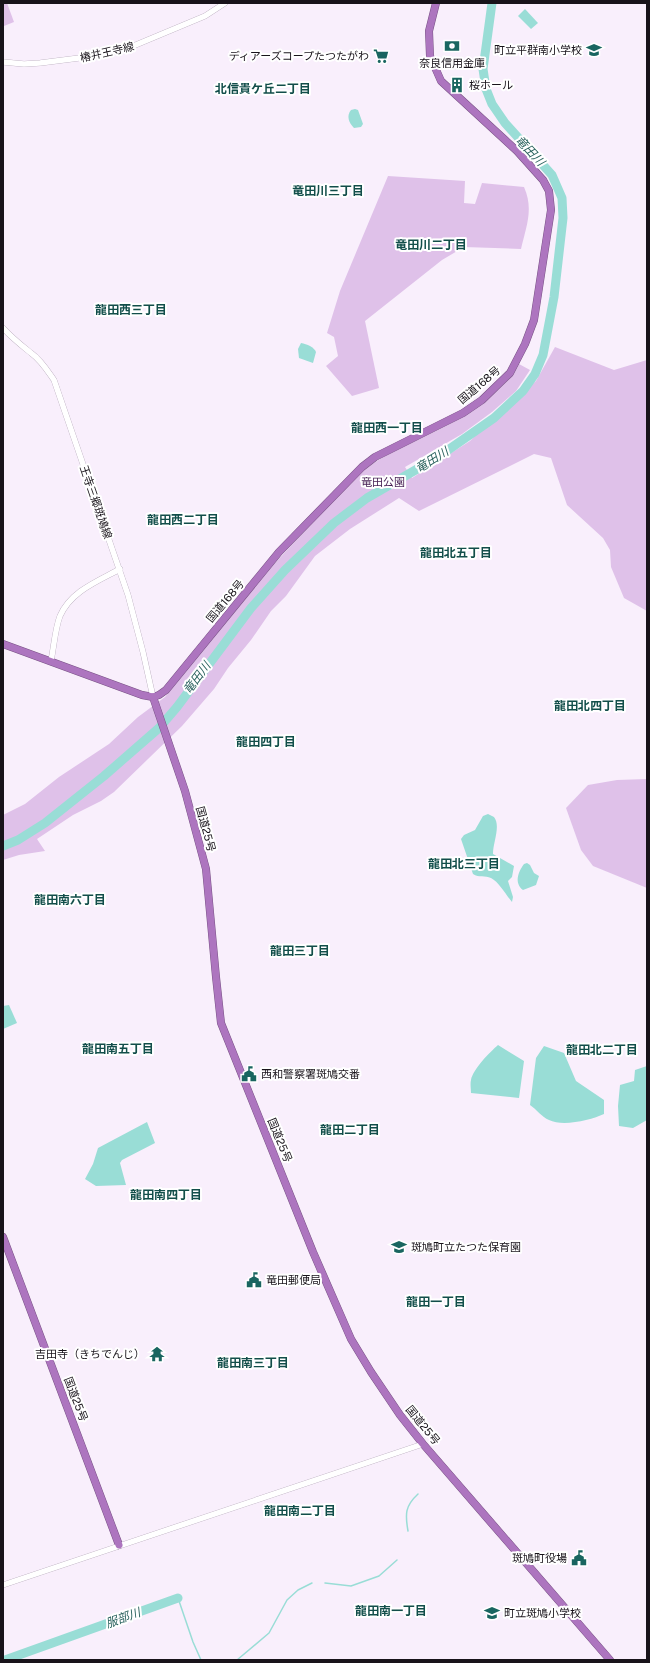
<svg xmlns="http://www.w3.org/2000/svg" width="650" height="1663" viewBox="0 0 650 1663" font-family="'Public Sans','Noto Sans JP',sans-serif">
<rect width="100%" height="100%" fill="#f9effc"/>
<g fill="#dfc1e9">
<path d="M3 3H7L14 22 4 26H3Z"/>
<path d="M388 176 465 181 464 203 475 204 482 183 524 187C534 209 526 227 521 249L464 247 442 260 365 321 379 388 352 396 326 366 338 356 334 337 327 333 340 291Z"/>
<path d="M555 347 614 370 647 360V611L624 598 611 567 610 550 603 538 567 505 551 458 534 454 419 511 399 498 350 529 315 556 286 596 271 611 251 640 228 668 214 689 182 726 114 792 101 801 73 815 37 839 45 851 19 855 3 860V815L25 804 59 777 109 744 138 717 165 697 225 622 275 563 356 476C386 451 422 440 455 421 471 412 487 400 500 388 507 381 515 374 519 364L530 370 516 391 492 412 462 434 405 467 412 478 470 441 485 426 536 381Z"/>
<path d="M647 779V888L593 866 581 850 566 808 588 785 617 780Z"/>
</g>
<g fill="#99ddd6">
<path d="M525 9 538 23 531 29 518 16Z"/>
<path d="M355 109 358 110 363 124 361 127 354 128C349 123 346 116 351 110Z"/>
<path d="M301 343C307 344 314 347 316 352L313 363 299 358 298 349Z"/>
<path d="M488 814 494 817C501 826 493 842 493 854L514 866 512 877 508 881 513 897 512 902C506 895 499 882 491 878 485 875 479 878 473 874L461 839 464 835 475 830 483 816Z"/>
<path d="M527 863 530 865 534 873 539 876 536 885 523 890C514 883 518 872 524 864Z"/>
<path d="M9 1005 17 1023 3 1029V1006Z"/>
<path d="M498 1045 524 1061 519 1098 471 1093C471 1089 470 1084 471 1080 473 1069 490 1052 498 1045Z"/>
<path d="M544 1046 564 1053 576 1081 604 1100V1114C591 1120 563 1127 549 1120 542 1117 536 1109 530 1105L536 1058Z"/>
<path d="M647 1066V1120L633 1128 619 1126 618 1106 620 1085 634 1081 635 1070Z"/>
<path d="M147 1122 155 1143 122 1160 120 1163 126 1185 96 1186 85 1179 93 1164 98 1148Z"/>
</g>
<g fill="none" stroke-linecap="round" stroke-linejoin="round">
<g stroke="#99ddd6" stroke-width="1.5">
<path d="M408 1531C405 1514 405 1506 418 1494"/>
<path d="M325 1583 351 1586 379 1576 397 1560"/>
<path d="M178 1598 193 1642 201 1660"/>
<path d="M237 1660 269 1633 287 1600 298 1590 312 1583"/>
</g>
<g stroke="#99ddd6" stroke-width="9">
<path d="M3 846 18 840 45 823 104 776 159 728 177 707 251 608 285 570 334 523 367 498 438 457 494 418 523 391 535 374 543 355 554 297 563 218 562 198 552 175 505 123 492 104 486 89 483 69 492 3"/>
<path d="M5 1660 178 1598"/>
</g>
<g stroke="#ad9eb2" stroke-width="6">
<g id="secondary">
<path d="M3 62 24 64 40 63 95 56 126 49 205 16 225 3"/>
<path d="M3 328C12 338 21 345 31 353 41 360 47 370 54 380L128 595 143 652 153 697"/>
<path d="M51 661C54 646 55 629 60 616 71 591 98 581 120 569"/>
<path d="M3 1585 423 1444"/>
</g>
</g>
<g stroke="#795385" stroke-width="8">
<g id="highway">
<path d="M3 644 142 695 153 697"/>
<path d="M153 697 185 791 206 869 216 977 221 1023 313 1252 351 1339 371 1372 400 1415 423 1444 610 1660"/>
<path d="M153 697 159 695 166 690 279 552 362 467 375 457 463 413 482 400 510 373 525 344 534 320 551 210 549 191 543 180 517 151 441 81 430 56 429 31 436 3"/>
<path d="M3 1237 119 1545"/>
</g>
</g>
<use href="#secondary" stroke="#fff" stroke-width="5.5"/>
<use href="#highway" stroke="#ad75bf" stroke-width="7"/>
</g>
<defs>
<g id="bank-bare" transform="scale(1.2)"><path d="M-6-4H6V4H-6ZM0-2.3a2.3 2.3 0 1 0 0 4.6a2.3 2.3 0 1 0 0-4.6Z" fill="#196560" stroke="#fff" stroke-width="2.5" paint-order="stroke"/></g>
<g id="school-bare" transform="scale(1.2)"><path d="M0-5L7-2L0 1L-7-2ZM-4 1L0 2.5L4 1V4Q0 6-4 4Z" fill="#196560" stroke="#fff" stroke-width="2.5" paint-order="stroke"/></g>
<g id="supermarket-bare" transform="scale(1.2)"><path d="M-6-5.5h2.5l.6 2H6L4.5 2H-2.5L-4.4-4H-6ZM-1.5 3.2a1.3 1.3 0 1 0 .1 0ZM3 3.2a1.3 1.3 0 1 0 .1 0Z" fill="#196560" stroke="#fff" stroke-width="2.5" paint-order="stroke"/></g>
<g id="building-bare" transform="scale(1.2)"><path d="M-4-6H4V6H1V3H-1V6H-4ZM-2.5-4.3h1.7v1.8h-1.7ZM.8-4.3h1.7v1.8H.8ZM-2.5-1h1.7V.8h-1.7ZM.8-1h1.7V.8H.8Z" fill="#196560" stroke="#fff" stroke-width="2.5" paint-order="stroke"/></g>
<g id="civic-bare" transform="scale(1.2)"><path d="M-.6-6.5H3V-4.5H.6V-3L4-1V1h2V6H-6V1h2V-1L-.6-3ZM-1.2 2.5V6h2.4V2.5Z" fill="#196560" stroke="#fff" stroke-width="2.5" paint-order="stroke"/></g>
<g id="temple-bare" transform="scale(1.2)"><path d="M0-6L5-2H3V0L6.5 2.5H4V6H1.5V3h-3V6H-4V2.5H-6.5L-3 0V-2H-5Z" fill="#196560" stroke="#fff" stroke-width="2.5" paint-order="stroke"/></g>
</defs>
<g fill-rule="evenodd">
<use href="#bank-bare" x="452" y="46"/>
<use href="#school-bare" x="594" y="50"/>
<use href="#supermarket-bare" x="381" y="56"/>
<use href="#building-bare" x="457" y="85"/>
<use href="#civic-bare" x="249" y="1074"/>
<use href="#school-bare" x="399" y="1247"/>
<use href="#civic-bare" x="254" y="1280"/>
<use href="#temple-bare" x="157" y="1354"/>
<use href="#civic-bare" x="579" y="1558"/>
<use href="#school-bare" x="492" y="1613"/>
</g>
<g text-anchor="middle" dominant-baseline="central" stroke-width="4" stroke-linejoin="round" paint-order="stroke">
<g font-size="11" fill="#18131a" stroke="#fff" text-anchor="start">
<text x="582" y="50" text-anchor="end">町立平群南小学校</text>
<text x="369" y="56" text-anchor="end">ディアーズコープたつたがわ</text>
<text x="452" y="63" text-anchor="middle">奈良信用金庫</text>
<text x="469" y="85">桜ホール</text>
<text x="261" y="1074">西和警察署斑鳩交番</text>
<text x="411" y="1247">斑鳩町立たつた保育園</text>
<text x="266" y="1280">竜田郵便局</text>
<text x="145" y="1354" text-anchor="end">吉田寺（きちでんじ）</text>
<text x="567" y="1558" text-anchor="end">斑鳩町役場</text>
<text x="504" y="1613">町立斑鳩小学校</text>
</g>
<g font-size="11" fill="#18131a" stroke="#fff">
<text transform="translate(107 52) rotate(-13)">椿井王寺線</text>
<text transform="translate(479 385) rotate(-40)">国道168号</text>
<text transform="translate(96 502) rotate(71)">王寺三郷斑鳩線</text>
<text transform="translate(225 601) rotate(-50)">国道168号</text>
<text transform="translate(206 829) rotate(75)">国道25号</text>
<text transform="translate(280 1140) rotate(68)">国道25号</text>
<text transform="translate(76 1399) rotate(69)">国道25号</text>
<text transform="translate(423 1425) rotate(51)">国道25号</text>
</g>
<g font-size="11" fill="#451d52" stroke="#fff">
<text x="383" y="482">竜田公園</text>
</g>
<g font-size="12" font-weight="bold" fill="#124e4a" stroke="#fff">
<text x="263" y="89">北信貴ケ丘二丁目</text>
<text x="328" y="191">竜田川三丁目</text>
<text x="431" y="245">竜田川二丁目</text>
<text x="131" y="310">龍田西三丁目</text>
<text x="387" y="428">龍田西一丁目</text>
<text x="183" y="520">龍田西二丁目</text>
<text x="456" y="553">龍田北五丁目</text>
<text x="590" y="706">龍田北四丁目</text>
<text x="266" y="742">龍田四丁目</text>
<text x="464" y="864">龍田北三丁目</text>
<text x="70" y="900">龍田南六丁目</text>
<text x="300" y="951">龍田三丁目</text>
<text x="118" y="1049">龍田南五丁目</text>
<text x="602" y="1050">龍田北二丁目</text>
<text x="350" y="1130">龍田二丁目</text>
<text x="166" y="1195">龍田南四丁目</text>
<text x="436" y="1302">龍田一丁目</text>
<text x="253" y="1363">龍田南三丁目</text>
<text x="300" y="1511">龍田南二丁目</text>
<text x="391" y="1611">龍田南一丁目</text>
</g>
<g font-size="12" font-style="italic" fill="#28605c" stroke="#fff">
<text transform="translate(530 151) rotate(47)">竜田川</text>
<text transform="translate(432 460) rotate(-32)">竜田川</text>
<text transform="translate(197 678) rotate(-53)">竜田川</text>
<text transform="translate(123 1618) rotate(-20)">服部川</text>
</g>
</g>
<rect width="650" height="1663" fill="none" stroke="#18131a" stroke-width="8"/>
</svg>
